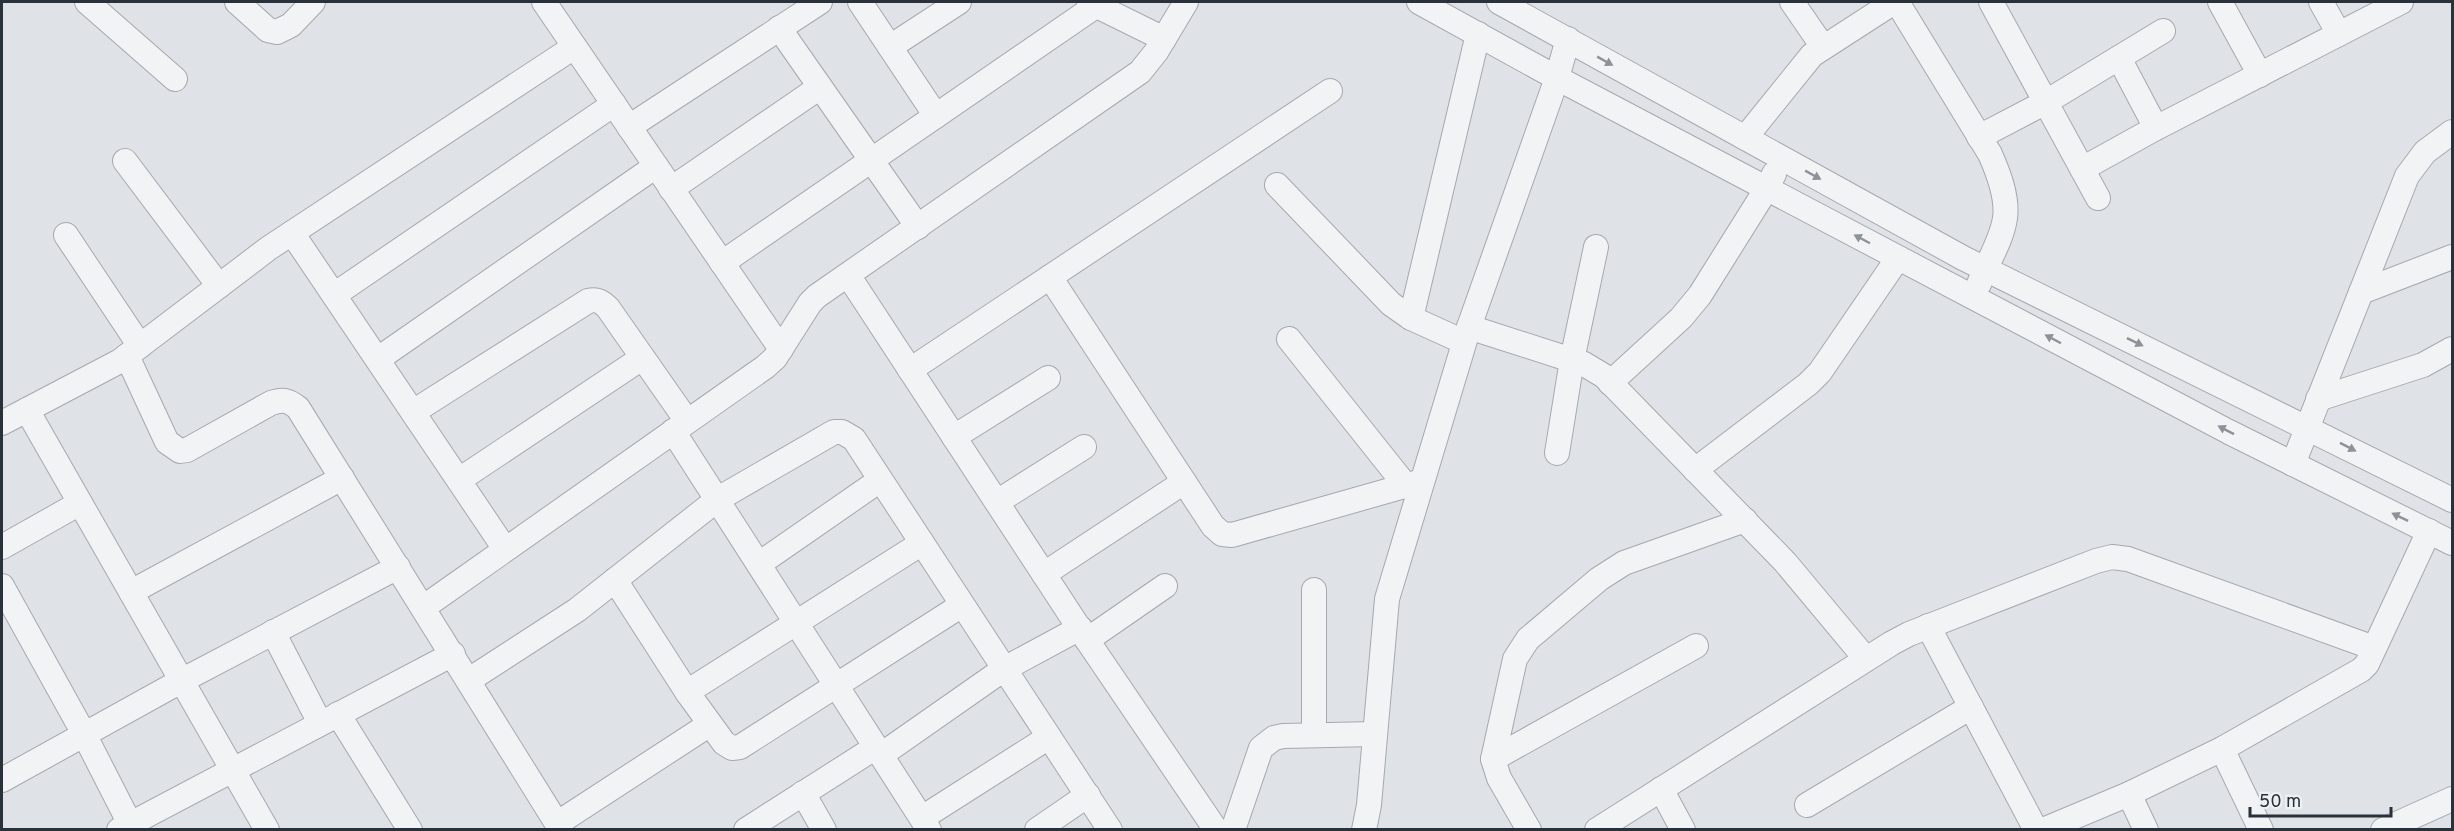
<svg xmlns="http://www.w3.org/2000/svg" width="2454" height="831" viewBox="0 0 2454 831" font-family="Overpass,sans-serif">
<rect width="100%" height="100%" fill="#dfe2e6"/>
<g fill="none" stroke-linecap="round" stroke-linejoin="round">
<g stroke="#a5a9af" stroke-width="26">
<g id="minor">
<path d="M87 2 175 79"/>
<path d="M237 2 268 30 277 32 291 25 313 2"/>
<path d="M544 2 781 349"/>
<path d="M860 2 936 116"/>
<path d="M1089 2 1164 39"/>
<path d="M1419 2 1557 78 2229 432 2452 543"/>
<path d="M1499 2 1963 258 2452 500"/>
<path d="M1792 2 1823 47"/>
<path d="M1897 2 1990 154C1998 172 2008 197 2005 218 2002 240 1987 263 1979 284"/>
<path d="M1991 2 2098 198"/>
<path d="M2220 2 2260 75"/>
<path d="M2321 2 2339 34"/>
<path d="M779 28 918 227"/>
<path d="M890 47 959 2"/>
<path d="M2119 58 2156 128"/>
<path d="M629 127 820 2"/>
<path d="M1979 137 2046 102 2163 31"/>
<path d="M1745 138 1812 55 1894 2"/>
<path d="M125 161 219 286"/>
<path d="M2082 169 2156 128 2401 2"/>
<path d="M1277 185 1391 304 1411 318 1464 342"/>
<path d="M671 189 820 87"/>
<path d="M292 233 505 549"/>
<path d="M66 235 140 346"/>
<path d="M722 263 1097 5"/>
<path d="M848 275 1087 640 1216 830"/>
<path d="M1050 277 1213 526 1222 534 1232 535 1422 481"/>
<path d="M2361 292 2452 257"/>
<path d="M334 295 614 104"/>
<path d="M1411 318 1478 34"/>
<path d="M1469 327 1584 364 1604 376 1785 562 1866 659"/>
<path d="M1289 339 1406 486"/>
<path d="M127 356 167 442 180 451 187 450 271 403C283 399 288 400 298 408L561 830"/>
<path d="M378 359 656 166"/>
<path d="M910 370 1330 91"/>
<path d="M1610 383 1681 318 1700 295 1767 188 1774 174"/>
<path d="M2318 399 2423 365 2452 349"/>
<path d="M27 410 267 830"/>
<path d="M413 412 588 301C597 299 601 301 608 308L687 421"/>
<path d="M2 423 120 361 269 248 574 47"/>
<path d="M673 431 929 830"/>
<path d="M954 437 1048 378"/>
<path d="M1557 453 1572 360 1596 247"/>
<path d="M2293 464 2407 176 2425 152 2452 132"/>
<path d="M1695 470 1808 384 1820 372 1898 258"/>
<path d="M459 480 642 358"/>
<path d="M997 502 1084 447"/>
<path d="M2 547 80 503"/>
<path d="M759 564 880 480"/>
<path d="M1044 574 1184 482"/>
<path d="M615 580 687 692 724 743 732 748 740 747 962 605"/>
<path d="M2 586 84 734 130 824"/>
<path d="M131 592 342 478"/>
<path d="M424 607 765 367 775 358 810 303 817 296 1140 72 1156 52 1186 2"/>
<path d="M1928 626 2036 830"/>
<path d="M273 632 320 723"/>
<path d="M1087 640 1165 586"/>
<path d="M469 680 577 610 718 499 834 432H842L854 439 1110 830"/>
<path d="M687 692 922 543"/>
<path d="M338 714 410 830"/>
<path d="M1314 735V590"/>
<path d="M2222 749 2261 830"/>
<path d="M881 755 1004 669 1080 628"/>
<path d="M1493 759 1696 646"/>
<path d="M2 780 181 681 398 567"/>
<path d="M1661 789 1683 830"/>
<path d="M803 793 824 830"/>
<path d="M2129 794 2146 830"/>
<path d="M1807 805 1971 707"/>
<path d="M922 818 1049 737"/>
<path d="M558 823 710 724"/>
<path d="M119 830 453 654"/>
<path d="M746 830 876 747"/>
<path d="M1037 830 1088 795"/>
<path d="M1233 830 1261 748 1274 738 1283 736 1375 734"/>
<path d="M1364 830 1369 805 1387 599 1469 327 1557 78 1568 39"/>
<path d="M1529 830 1499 778 1493 759 1515 659 1528 639 1599 579 1624 563 1745 520"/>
<path d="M1597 830 1892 643 1909 634 2096 561 2112 557 2128 559 2374 648"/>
<path d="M2043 830 2129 794 2222 749 2361 670 2367 664 2429 531"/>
<path d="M2383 830 2452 799"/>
</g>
</g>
<use href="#minor" stroke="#f1f3f5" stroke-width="24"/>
</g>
<defs><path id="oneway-solid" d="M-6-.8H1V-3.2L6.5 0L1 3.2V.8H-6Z" transform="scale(1.5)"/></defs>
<g fill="#8d9298">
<use href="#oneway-solid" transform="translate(1605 61) rotate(29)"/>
<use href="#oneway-solid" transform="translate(1813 175) rotate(29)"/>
<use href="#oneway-solid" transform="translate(1862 239) rotate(-152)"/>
<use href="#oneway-solid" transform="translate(2053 339) rotate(-152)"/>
<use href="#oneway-solid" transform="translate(2135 342) rotate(26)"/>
<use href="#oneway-solid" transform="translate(2226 430) rotate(-153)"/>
<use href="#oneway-solid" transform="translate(2348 447) rotate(27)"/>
<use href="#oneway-solid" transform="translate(2400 517) rotate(-154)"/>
</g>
<rect width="2454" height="831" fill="none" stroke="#29313b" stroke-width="6"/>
<path d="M2250 807v9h141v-9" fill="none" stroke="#29313b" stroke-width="3"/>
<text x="2259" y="807" font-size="18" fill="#29313b" stroke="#eef1f4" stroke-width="4.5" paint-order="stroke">50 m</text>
</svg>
